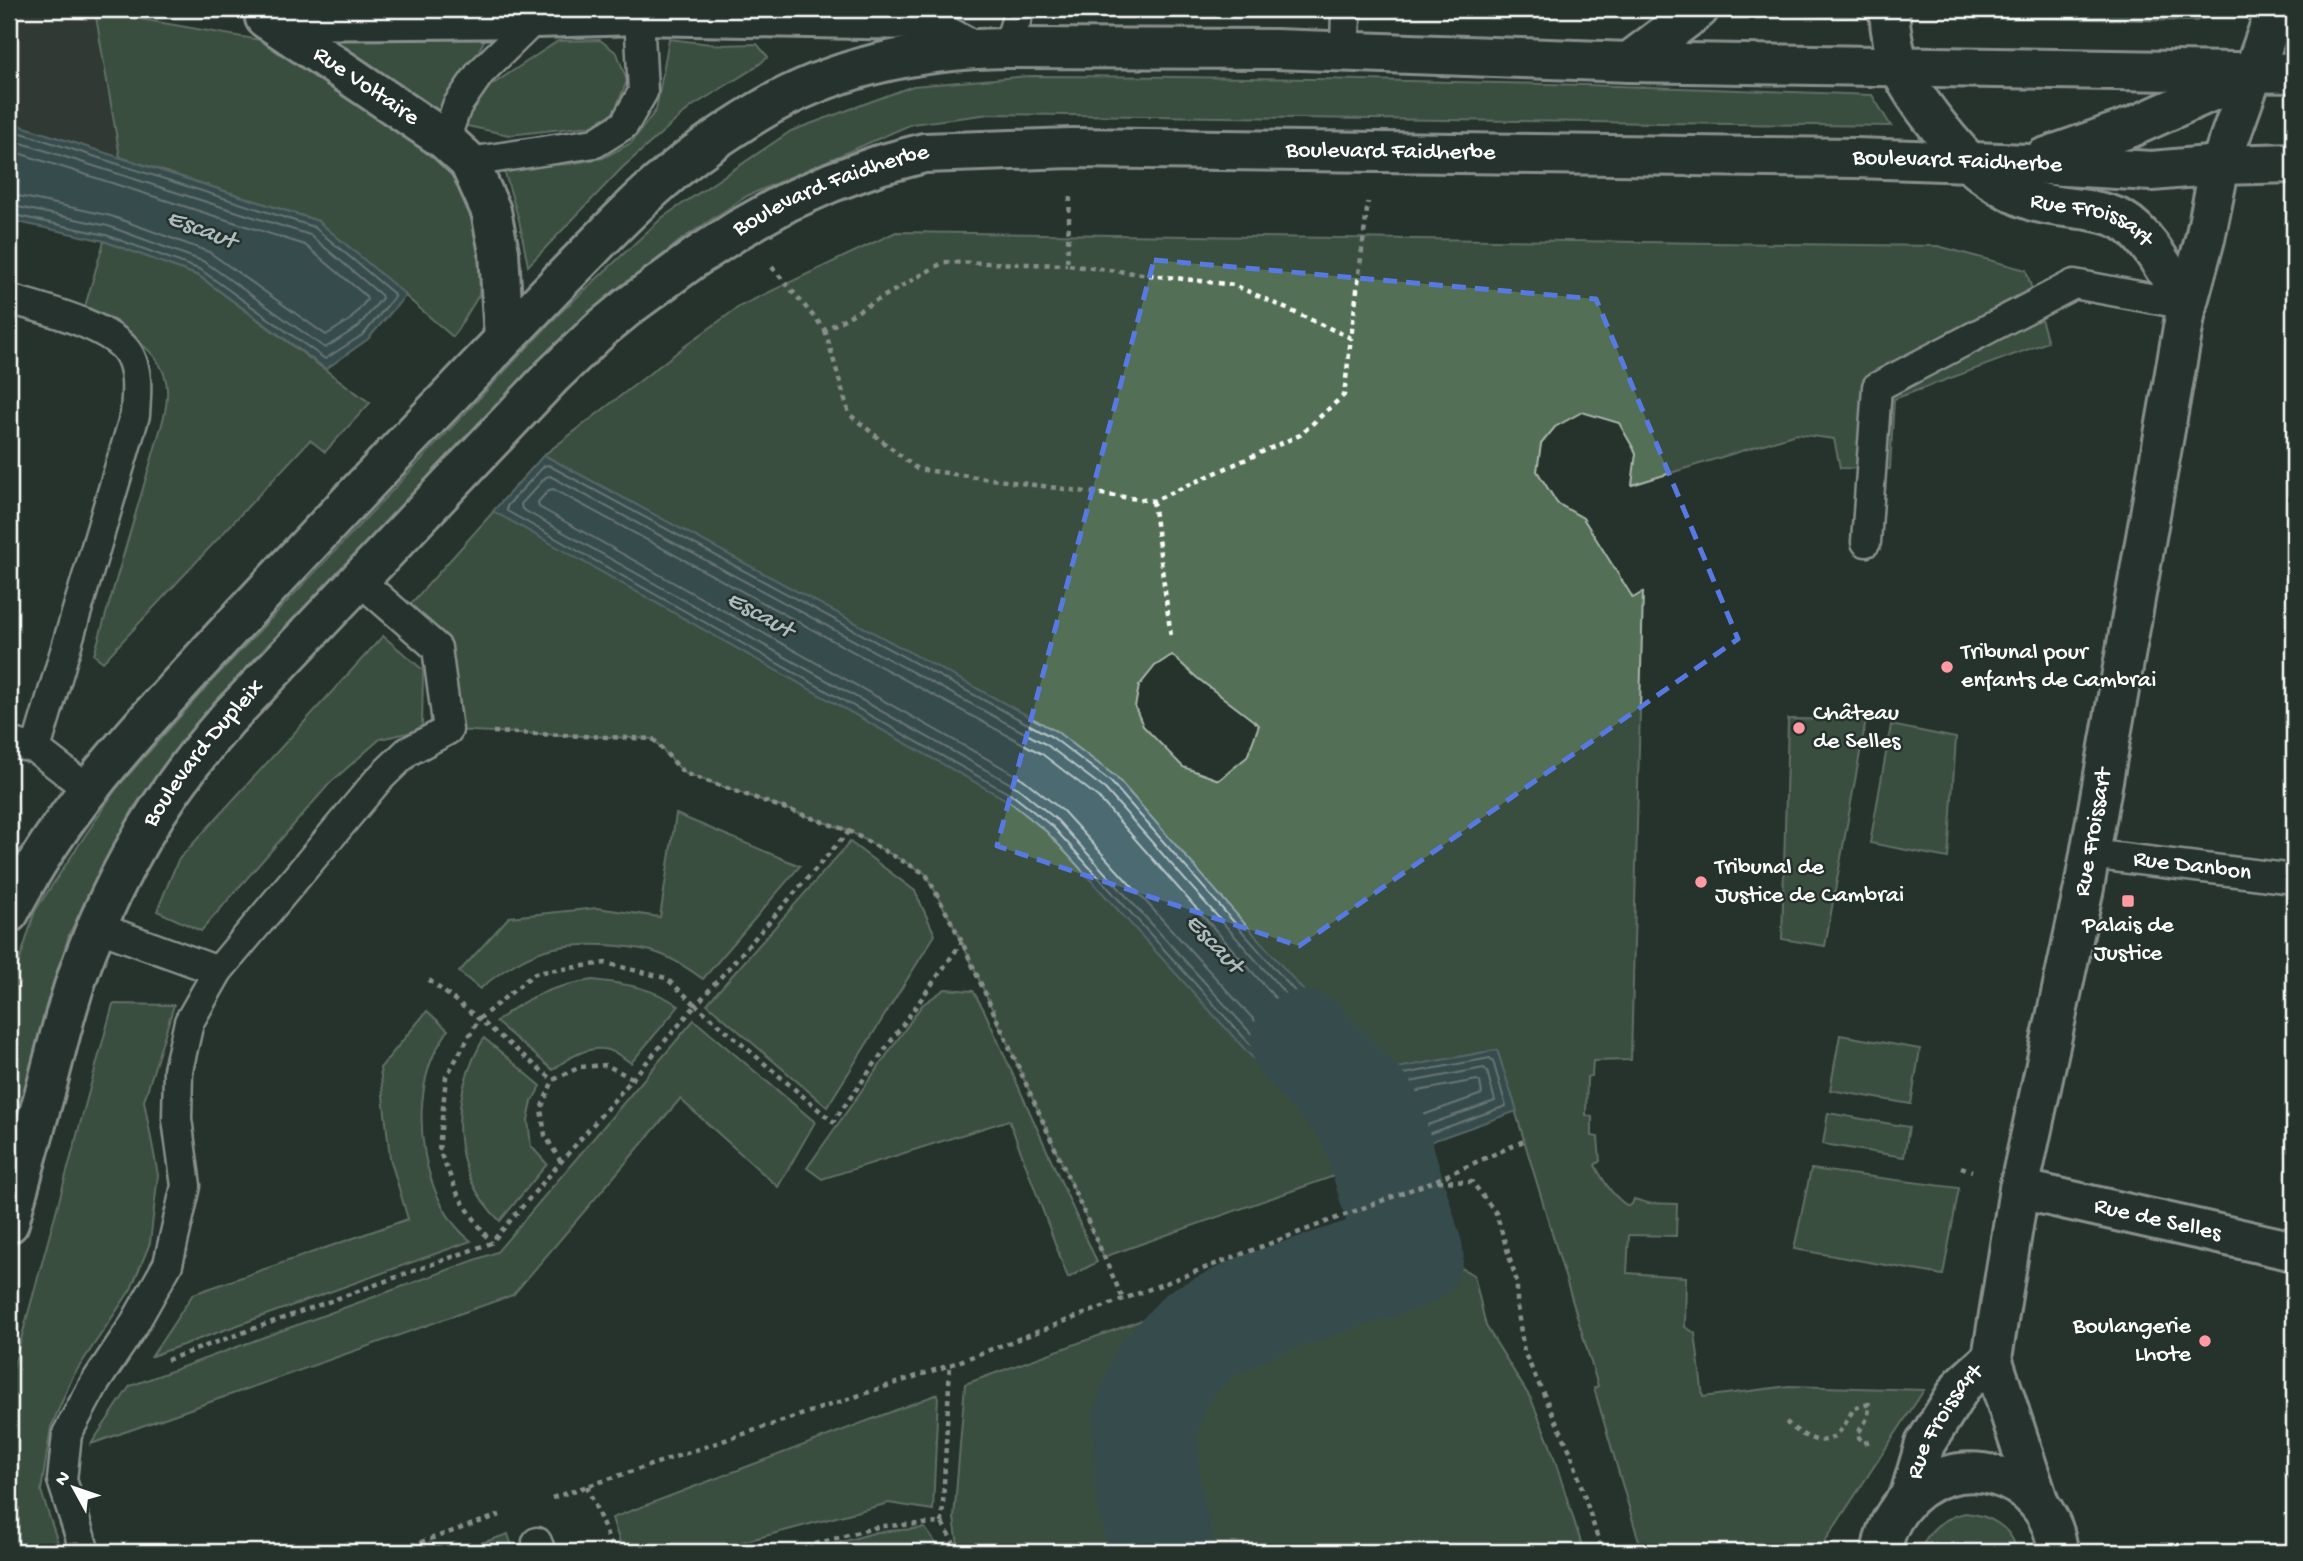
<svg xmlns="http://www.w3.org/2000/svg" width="2303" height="1561" viewBox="0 0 2303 1561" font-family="'Gochi Hand',sans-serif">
<rect width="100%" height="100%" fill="#26332d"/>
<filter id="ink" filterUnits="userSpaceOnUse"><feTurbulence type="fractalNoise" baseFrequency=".0143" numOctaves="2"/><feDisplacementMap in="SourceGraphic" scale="14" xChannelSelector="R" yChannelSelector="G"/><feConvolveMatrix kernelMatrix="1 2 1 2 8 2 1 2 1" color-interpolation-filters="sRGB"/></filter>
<g filter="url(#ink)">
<g fill="#3d423c">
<path d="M9 9H87L95 11 120 157 9 122Z"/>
<path d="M1534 9H1656L1648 14Z"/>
</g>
<g fill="#536f57" stroke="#a9b7ab" stroke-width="2" fill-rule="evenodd">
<path d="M1729 9H1861V17L1725 12Z"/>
<path d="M1941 9H2226L2196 21 1965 17Z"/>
<path d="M95 11 266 41 374 113 428 152 471 195 483 241 479 295 453 337 318 221 120 157Z"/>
<path d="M324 36 485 39 439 127Z"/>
<path d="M669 39 719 45 757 44 768 57 756 67 691 107 623 167 528 266 519 220 503 167 570 164 603 158 631 143 656 110Z"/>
<path d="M600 40 617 53 627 81 614 113 590 126 509 135 458 124 490 86 558 41Z"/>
<path d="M1029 76C1310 77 1591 84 1872 95L1891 126 990 114 912 124 747 196 682 239 575 327 372 536 185 739 134 807 69 934 9 1145V995L35 911 116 789 209 684 560 313 663 217 791 131 913 86Z"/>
<path d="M896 232 1938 246 2026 270 2048 342 1894 399 1890 469 1840 468 1834 439 1796 434 1632 485 1636 453 1619 423 1582 412 1555 427 1541 444 1537 471 1557 503 1583 518 1633 598 1643 592 1631 1060 1593 1061 1592 1076 1587 1077 1586 1115 1592 1117V1136L1598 1137 1600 1161 1595 1165C1603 1181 1613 1197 1628 1206L1632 1204 1634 1199 1648 1203 1677 1204 1676 1236 1629 1235 1627 1273 1686 1277 1685 1327 1695 1333 1703 1397 1789 1386 1924 1390 1818 1552H1642L1594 1388 1598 1386 1497 1050 1375 1073 1354 1169 1104 1257 962 942 926 874 849 831 684 773 653 739 448 730 437 648 400 616 544 455 689 343 740 306ZM1172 655 1196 677 1259 725 1247 757 1219 780 1183 767 1143 726 1135 707 1139 686 1155 666Z"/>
<path d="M104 241 199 276 370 403 325 452 310 440 103 662 94 655 156 444C161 427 168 408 167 390 166 348 116 327 84 310Z"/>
<path d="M383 636 423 670 422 730 380 739 330 783 201 931 157 911 178 860Z"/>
<path d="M1788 719 1866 720 1825 946 1782 939Z"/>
<path d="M1891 725 1956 738 1948 858 1870 843Z"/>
<path d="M676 814 800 866 703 979C687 968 670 956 651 951 622 944 584 943 554 948 530 952 498 973 480 989L459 972 509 917 597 908 660 917Z"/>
<path d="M850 842 915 891 935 935 827 1107 707 1004Z"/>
<path d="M593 980C625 984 652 987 679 1006L631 1063C625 1059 618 1053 611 1051 592 1043 567 1058 553 1070L496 1022C525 997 555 985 593 980Z"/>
<path d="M945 989 973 991 984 1010 1097 1262 1068 1278 1009 1120 822 1179 807 1168 922 1005Z"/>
<path d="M113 1004 174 1005 144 1101 158 1175 150 1243 131 1289 73 1376 51 1427 41 1491 61 1552H9V1383Z"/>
<path d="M427 1011 448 1030C444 1038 438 1045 434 1054 409 1109 422 1203 471 1241L152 1356 193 1294 408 1219 390 1158 380 1068Z"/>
<path d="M694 1020 815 1122 778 1187 680 1099 513 1295 91 1444 130 1386 497 1252Z"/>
<path d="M1840 1035 1920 1049 1911 1104 1830 1090Z"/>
<path d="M484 1038 541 1086 532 1101 528 1120 531 1146 547 1164 500 1221C448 1170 449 1098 484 1038Z"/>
<path d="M1828 1113 1909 1127 1904 1157 1823 1144Z"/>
<path d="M1811 1169 1959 1188 1943 1275 1794 1249Z"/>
<path d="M1391 1230 1474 1275 1486 1326 1531 1399 1550 1445 1584 1552H959L954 1518 965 1384Z"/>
<path d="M938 1394 933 1510 889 1503 705 1552H623L612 1518Z"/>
<path d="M1965 1513C1989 1515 2012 1526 2017 1552H1920C1928 1529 1942 1519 1965 1513Z"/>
<path d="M925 1528 942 1552H807L877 1532Z"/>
<path d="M508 1534 514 1552H455Z"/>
</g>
<g fill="#4b6b72" stroke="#93a6aa" stroke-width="2">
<path d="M9 122 318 221 406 295 368 339 326 369 199 276 104 241 9 220Z"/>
<path d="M544 455 1056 731 1116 777 1375 1072 1497 1050 1517 1111 1354 1169 1047 832 1010 802 493 511Z"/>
</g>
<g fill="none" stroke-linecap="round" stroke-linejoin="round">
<g stroke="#b7c4c7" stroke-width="2">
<path d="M9 129 314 227 393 293 394 297 364 334 325 359 201 270 106 235 9 214"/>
<path d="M9 139 310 235 381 295 382 298 358 327 325 348 205 262 108 226 9 205"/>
<path d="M9 150 305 245 366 296 367 300 350 320 326 335 209 252 111 216 9 194"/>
<path d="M548 465 1052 737 1111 782 1370 1077 1377 1079 1490 1058 1493 1061 1506 1106 1355 1160 1053 827 1015 797 507 511V506L544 466Z"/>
<path d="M550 476 1047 745 1105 789 1366 1085 1378 1088 1484 1068 1487 1071 1495 1101 1357 1150 1057 820 1018 788 522 509 521 504 546 477Z"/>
<path d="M553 489 1042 754 1098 797 1360 1094 1369 1098H1380L1477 1080 1480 1082 1482 1094 1361 1137 1063 811 1023 779 539 507 538 502 549 490Z"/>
</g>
<path stroke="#4b6b72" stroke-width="105" d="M1162 1552 1148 1490 1145 1423 1162 1375 1200 1334 1262 1304 1411 1255 1369 1114 1303 1043"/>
<g stroke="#fff" stroke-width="33">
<g id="service">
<path d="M1007 48 1020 9"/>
<path d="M1345 51 1346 9"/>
<path d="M445 140 457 106 480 73 536 18"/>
<path d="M469 162 595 143 624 125 643 92 639 15"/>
<path d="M9 299C40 308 115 326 130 356 139 375 136 395 135 415L36 749"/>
<path d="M1866 542 1877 387 2074 284 2187 305"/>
<path d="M9 742 36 749 89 790"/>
<path id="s1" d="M2090 854 2294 879"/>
<path d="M97 927 218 971"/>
<path d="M537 1542 541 1552"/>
<path d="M85 1552 62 1480 67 1434 93 1386 133 1326 168 1264 186 1186 177 1119 178 1070 189 1022 218 971 378 780 407 752 448 730 437 648 359 580"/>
</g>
</g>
<g stroke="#fff" stroke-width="44">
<g id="minor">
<path id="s2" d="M1889 9C1890 28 1893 49 1900 67 1911 95 1948 140 1969 162 1984 176 2013 195 2033 201 2062 210 2094 206 2122 220 2149 235 2170 279 2187 305"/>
<path id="s3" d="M265 18 445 140 469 162 491 211 499 252 504 339"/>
<path d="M268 20 536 18 639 15 917 20 968 48"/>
<path d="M1629 62 1699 9"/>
<path d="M2044 158 2132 127 2244 77"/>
<path d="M9 913C58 815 134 733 208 653 271 584 336 516 400 448 454 392 507 336 561 280 596 245 630 207 669 175 696 151 727 131 758 112 833 67 921 49 1007 48L1275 49 1629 62 2294 73"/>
<path id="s4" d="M2019 1189 2294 1251"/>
<path id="s5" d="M9 1223C21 1177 34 1131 47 1085 59 1039 70 992 88 948 121 863 168 786 228 718L553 375 601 329 629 306 696 257 739 229 787 202 832 182 879 165 924 153 1072 148 1856 158 2029 164 2152 171 2220 165 2294 163"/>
<path id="s6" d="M1910 1495 1925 1444 1962 1385 1992 1358"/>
<path id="s7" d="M2039 1503 1992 1358 2019 1189 2084 888 2187 305 2205 239 2220 165 2276 9"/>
<path d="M1882 1552C1883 1536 1891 1520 1900 1508 1950 1444 2050 1471 2058 1552"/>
</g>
</g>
<g stroke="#fff" stroke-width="4.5" stroke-dasharray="5 5" stroke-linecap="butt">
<path d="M1070 197 1067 265 1234 285 1351 338 1368 202"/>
<path d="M772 267 825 330 944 262 1067 265"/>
<path d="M825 330 849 414 917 469 1153 501 1300 435 1344 395 1351 338"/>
<path d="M1153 501 1171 637"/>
<path d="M493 732 653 739 684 773 849 831 926 874 962 942 1123 1299"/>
<path d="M849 831 696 1005 833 1122 962 942"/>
<path d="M429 980 479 1019 553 1080"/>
<path d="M561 1162 545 1135 541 1109 553 1080 580 1067 606 1065 632 1078"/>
<path d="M1961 1167 1972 1171"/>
<path d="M1438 1181 1472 1182 1496 1213 1517 1282V1306L1524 1352 1571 1453 1602 1552"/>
<path d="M167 1360 491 1243 696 1005 666 978 605 963 535 973 479 1019 446 1077 439 1150 459 1197 491 1243"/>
<path d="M1786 1422C1800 1434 1822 1451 1839 1432 1845 1425 1850 1415 1854 1408L1869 1404 1868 1417 1857 1435 1863 1443 1871 1441"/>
<path d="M587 1486 614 1552"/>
<path d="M552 1498 950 1365 1434 1181 1526 1140"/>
<path d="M942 1523 950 1365"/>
<path d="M392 1552 500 1515"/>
<path d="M786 1552 881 1526 942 1523 959 1552"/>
</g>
<use href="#service" stroke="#26332d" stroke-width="28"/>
<use href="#minor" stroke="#26332d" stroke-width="38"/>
</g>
</g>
<path d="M0 0H2303V1561H0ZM1154 260 1596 299 1738 639 1299 946 997 846Z" fill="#26332d" fill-opacity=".55" fill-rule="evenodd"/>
<path fill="none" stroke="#567ae2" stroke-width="5" stroke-dasharray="14 9" stroke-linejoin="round" d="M1154 260 1596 299 1738 639 1299 946 997 846Z"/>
<g fill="#ff9aa2" stroke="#26332d" stroke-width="2.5">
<circle cx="1947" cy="667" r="7"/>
<circle cx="1799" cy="728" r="7"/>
<circle cx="1701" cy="882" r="7"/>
<rect x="2121" y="894" width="14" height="14" rx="3.5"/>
<circle cx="2205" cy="1341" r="7"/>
</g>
<g text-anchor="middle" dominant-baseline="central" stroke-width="5" stroke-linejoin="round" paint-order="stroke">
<g font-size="24" fill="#fff" stroke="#26332d">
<text stroke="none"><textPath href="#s3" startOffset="122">Rue Voltaire</textPath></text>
<text stroke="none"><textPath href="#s5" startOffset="1934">Boulevard Faidherbe</textPath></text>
<text stroke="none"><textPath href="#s5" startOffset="2501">Boulevard Faidherbe</textPath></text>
<text stroke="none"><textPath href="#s5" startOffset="1367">Boulevard Faidherbe</textPath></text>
<text stroke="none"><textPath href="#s2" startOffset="315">Rue Froissart</textPath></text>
<text stroke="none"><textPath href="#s5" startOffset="514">Boulevard Dupleix</textPath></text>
<text stroke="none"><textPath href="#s7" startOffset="688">Rue Froissart</textPath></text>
<text stroke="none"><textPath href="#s1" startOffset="103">Rue Danbon</textPath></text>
<text stroke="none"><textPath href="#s4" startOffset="142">Rue de Selles</textPath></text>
<text stroke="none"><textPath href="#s6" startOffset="82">Rue Froissart</textPath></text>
</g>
<g font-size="24" fill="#fff" stroke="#26332d" text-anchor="start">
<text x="1961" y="653">Tribunal pour<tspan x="1961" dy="28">enfants de Cambrai</tspan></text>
<text x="1813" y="714">Château<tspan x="1813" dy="28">de Selles</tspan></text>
<text x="1715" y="868">Tribunal de<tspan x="1715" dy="28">Justice de Cambrai</tspan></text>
<text x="2128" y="926" text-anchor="middle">Palais de<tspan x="2128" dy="28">Justice</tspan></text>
<text x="2191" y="1327" text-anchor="end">Boulangerie<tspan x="2191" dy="28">Lhote</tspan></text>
</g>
<g font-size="26" font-style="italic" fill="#aebcc0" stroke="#26332d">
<text transform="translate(201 231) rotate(21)">Escaut</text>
<text transform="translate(759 616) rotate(29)">Escaut</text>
<text transform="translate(1213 945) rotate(47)">Escaut</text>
</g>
</g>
<rect width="2303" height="1561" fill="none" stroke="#26332d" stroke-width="35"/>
<rect x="18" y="18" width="2268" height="1526" fill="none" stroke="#fff" stroke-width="2.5" filter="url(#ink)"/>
<g transform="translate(74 1488) rotate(310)" stroke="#26332d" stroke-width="5" paint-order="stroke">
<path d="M0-5L12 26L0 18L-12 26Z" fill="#ffffff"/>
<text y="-10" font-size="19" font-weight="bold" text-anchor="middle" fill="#ffffff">N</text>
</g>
</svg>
